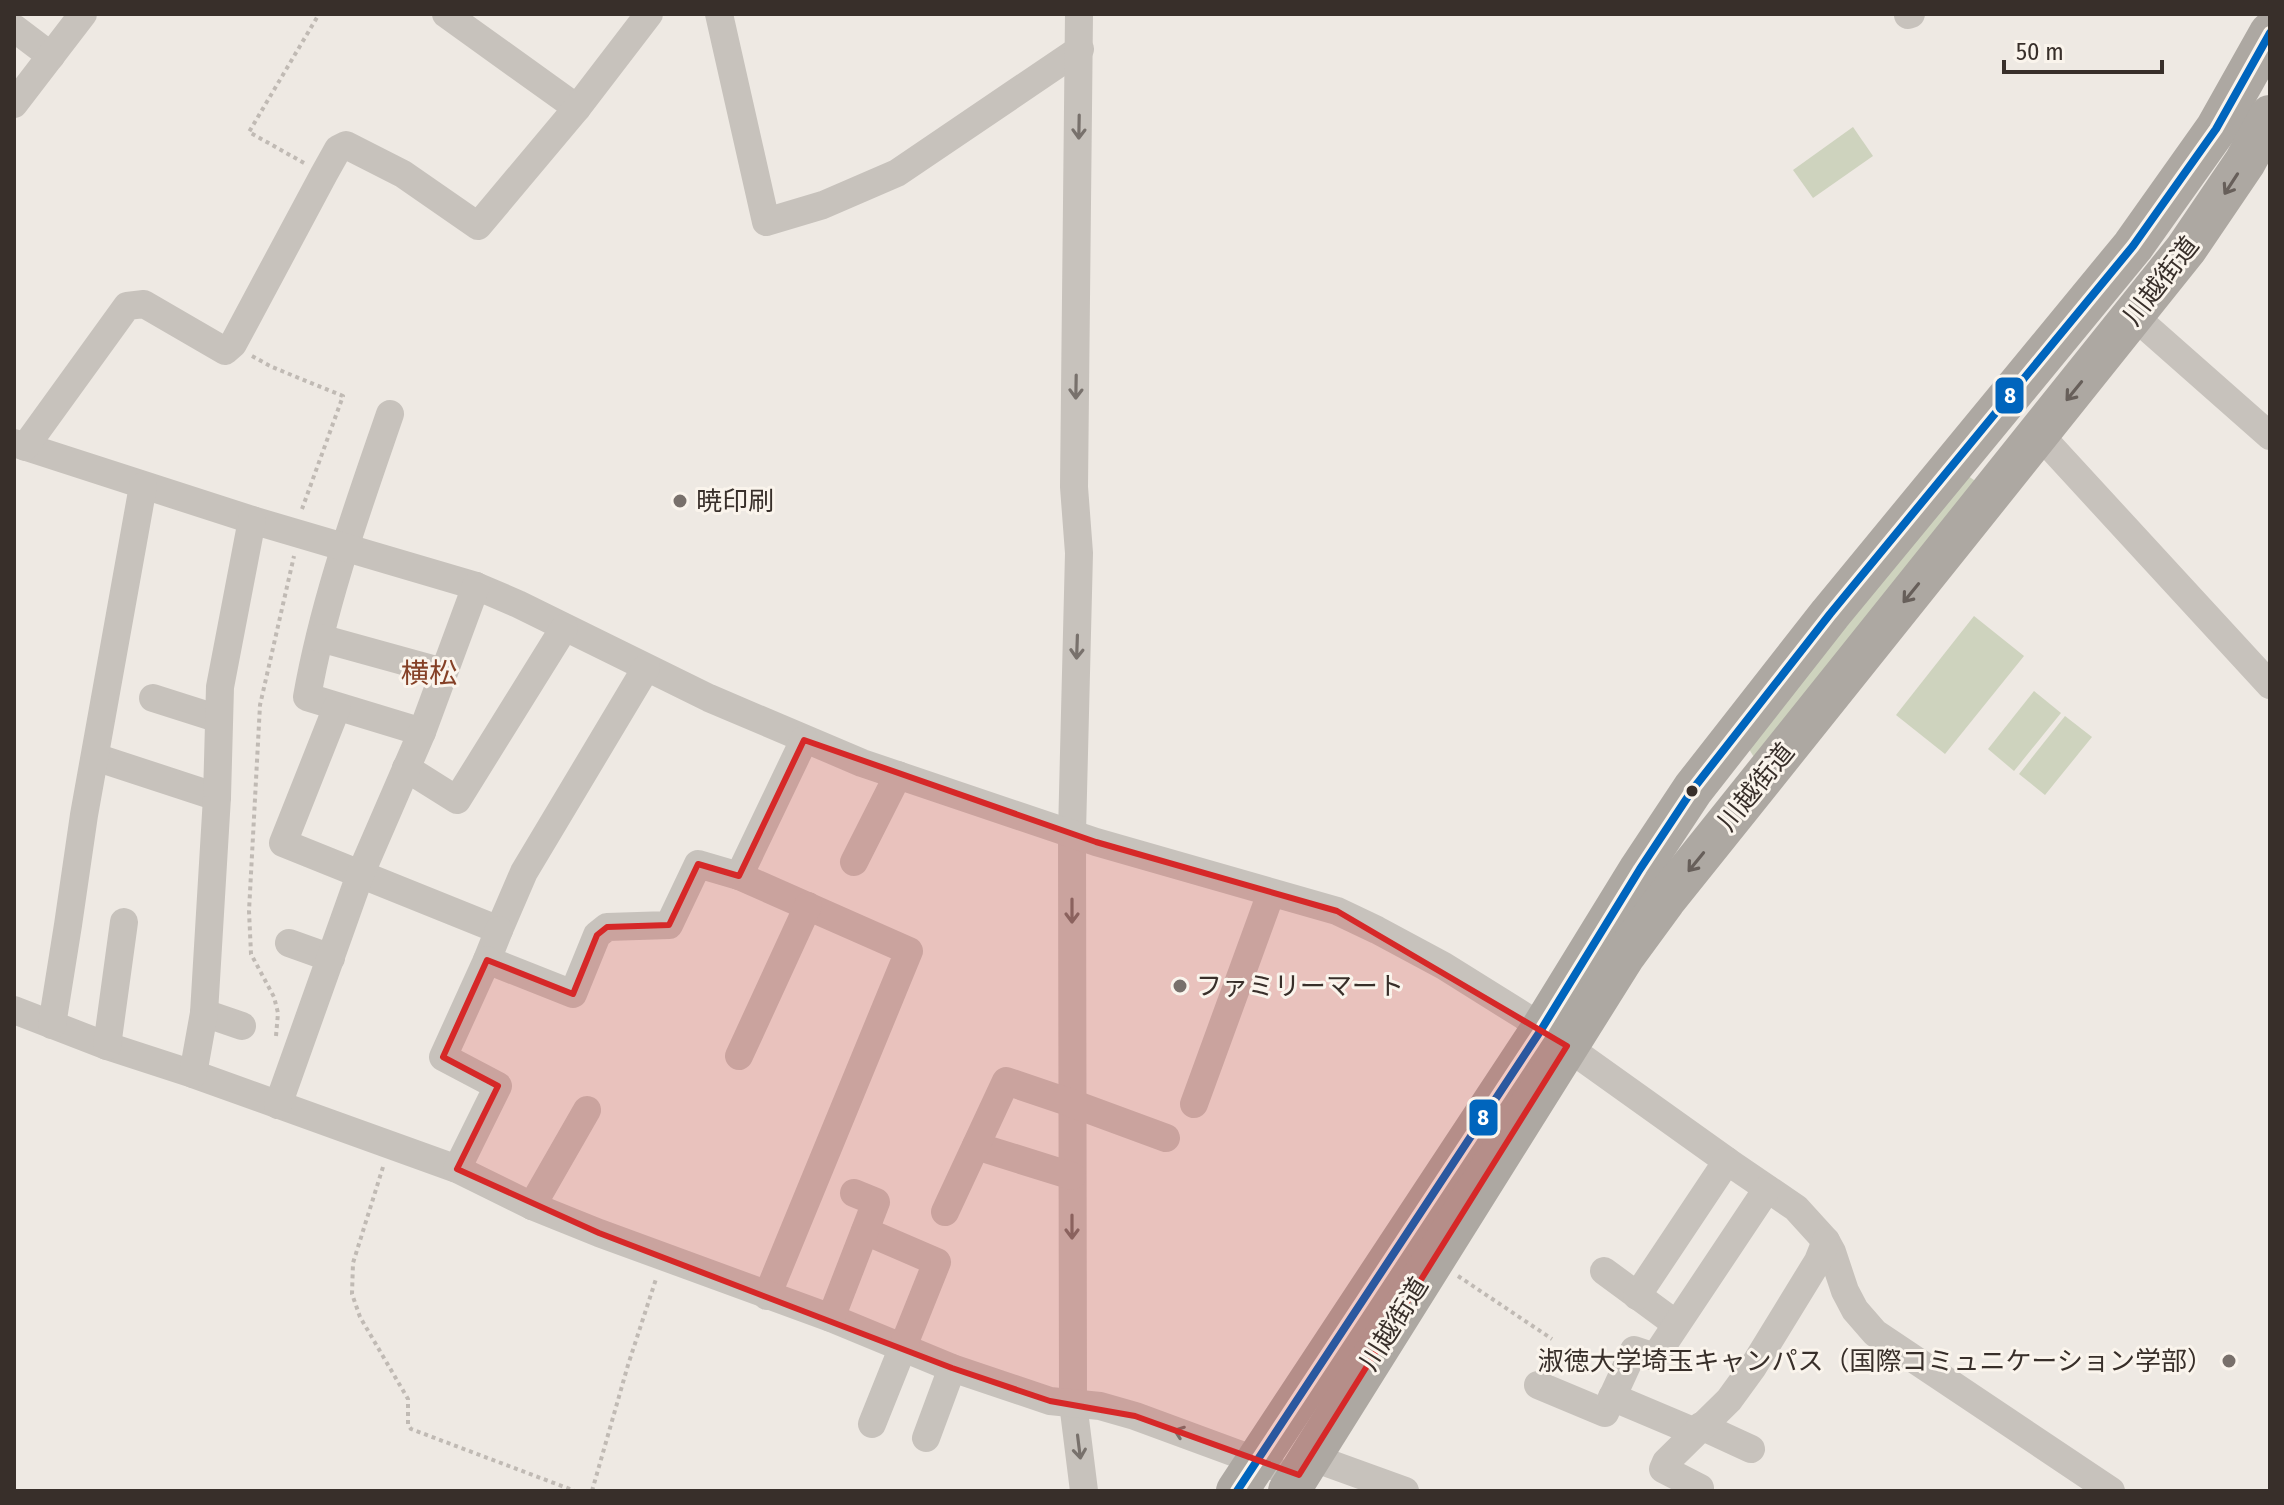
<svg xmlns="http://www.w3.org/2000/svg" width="2284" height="1505" viewBox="0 0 2284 1505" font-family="'Fira Sans Condensed','Noto Sans JP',sans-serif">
<rect width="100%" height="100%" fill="#eee9e3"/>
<g fill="#ced3be">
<path d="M1853 127 1873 156 1813 198 1793 170Z"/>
<path d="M1965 474 1974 480 1978 494 1755 759 1749 749Z"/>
<path d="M1974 616 2024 656 1945 754 1896 715Z"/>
<path d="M2034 691 2061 713 2014 771 1988 749Z"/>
<path d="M2065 716 2092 737 2045 795 2019 774Z"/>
</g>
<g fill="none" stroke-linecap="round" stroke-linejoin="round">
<g stroke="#c0bab4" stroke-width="4" stroke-dasharray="4 4" stroke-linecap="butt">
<path d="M304 163 249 132 319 14"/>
<path d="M252 356 272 367 343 396 302 509"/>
<path d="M276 1036 278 1013 274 997 251 954 249 911 260 705 294 556"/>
<path d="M383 1167 353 1263 352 1294 360 1317 408 1399V1425L411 1429 575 1491"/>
<path d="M1458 1276 1552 1339"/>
<path d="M592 1491 628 1365 656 1279"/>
</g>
<g stroke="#c7c2bc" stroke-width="28">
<path d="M446 14 577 108"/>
<path d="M719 14 766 222 823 205 897 173 1080 49"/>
<path d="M1079 14 1074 487 1079 553 1072 833 1073 1403 1084 1491"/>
<path d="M1908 15 1911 14"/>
<path d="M14 28 51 56"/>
<path d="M14 104 83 14"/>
<path d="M2134 316 2270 436"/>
<path d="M390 414C358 507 324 600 307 697L422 732"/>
<path d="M2039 434 2270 685"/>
<path d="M14 443 252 520 476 586 518 604 709 698 862 763 1096 842 1337 911 1377 930 1444 966 1524 1016 1727 1161 1796 1208 1826 1241 1832 1252 1845 1291 1855 1310 1875 1333 2111 1491"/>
<path d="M25 447 127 306 144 304 225 351 233 344 324 174 338 149 346 145 403 174 478 226 577 108 649 14"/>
<path d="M320 638 443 672"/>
<path d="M153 698 219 719"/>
<path d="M337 707 283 843 499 930 524 872 646 668"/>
<path d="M95 757 217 797"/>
<path d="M406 768 457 800 564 628"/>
<path d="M854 862 898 775"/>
<path d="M739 876 804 740"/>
<path d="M499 930 487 960 573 994 597 935 607 927 669 925 698 864 739 876 909 951 767 1296"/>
<path d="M289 943 331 958"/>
<path d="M14 1010 107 1046 193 1074 457 1169 532 1206 599 1233 831 1318 952 1368 1050 1401 1100 1406 1135 1416 1271 1466"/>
<path d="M204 1013 242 1026"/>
<path d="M52 1025 68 925 84 815 143 486"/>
<path d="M107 1046 124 922"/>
<path d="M739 1056 808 906"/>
<path d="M193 1074 204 1013 217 797 220 687 252 520"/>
<path d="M1194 1104 1271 893"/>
<path d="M278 1105 360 875 422 732 476 586"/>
<path d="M976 1146 1072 1176"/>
<path d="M457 1169 498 1086 443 1057 487 960"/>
<path d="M532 1206 587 1110"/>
<path d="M945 1212 1006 1081 1071 1103 1166 1138"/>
<path d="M865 1231 937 1262 872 1424"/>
<path d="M1604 1271 1676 1324"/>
<path d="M1637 1296 1727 1161"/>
<path d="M831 1318 876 1202 854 1193"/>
<path d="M1538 1385 1605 1413 1634 1350 1655 1357 1767 1189"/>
<path d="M1612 1397 1695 1432"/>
<path d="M1701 1426 1751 1449"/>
<path d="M926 1438 952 1368"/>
<path d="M1311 1457 1405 1491"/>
<path d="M1698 1491 1700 1488 1663 1469 1666 1462 1729 1400 1753 1367 1818 1261 1826 1241"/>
</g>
<g stroke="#ada8a2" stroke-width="42">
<path d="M1237 1491 1541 1030 1640 869 1693 789 1830 614 2133 246 2216 129 2270 33"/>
<path d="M1289 1491 1624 956 1665 900 2186 249 2245 162 2270 116"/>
</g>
<g stroke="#faf4ec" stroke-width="14">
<path id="bus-1" d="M1237 1491 1541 1030 1640 869 1693 789 1830 614 2133 246 2216 129 2270 33"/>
</g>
<use href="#bus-1" stroke="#0065bd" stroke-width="8"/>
</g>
<defs><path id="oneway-shaft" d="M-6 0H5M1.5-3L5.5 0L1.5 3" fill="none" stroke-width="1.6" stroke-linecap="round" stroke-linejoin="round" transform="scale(2)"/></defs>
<g stroke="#78716c">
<use href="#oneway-shaft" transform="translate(1079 127) rotate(91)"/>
<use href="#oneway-shaft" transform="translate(1076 387) rotate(91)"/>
<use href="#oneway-shaft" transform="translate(1077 647) rotate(92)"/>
<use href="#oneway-shaft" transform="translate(1072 911) rotate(90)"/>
<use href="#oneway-shaft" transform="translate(1072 1227) rotate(90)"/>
<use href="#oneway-shaft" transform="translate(1185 1434) rotate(-160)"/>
<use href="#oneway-shaft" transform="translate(1079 1447) rotate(83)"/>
</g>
<g stroke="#675f5a">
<use href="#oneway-shaft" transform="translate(2231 184) rotate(123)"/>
<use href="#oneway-shaft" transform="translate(2074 391) rotate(129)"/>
<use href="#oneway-shaft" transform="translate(1911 593) rotate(129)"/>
<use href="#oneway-shaft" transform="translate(1696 862) rotate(129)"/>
</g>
<path fill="#d62828" fill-opacity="0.2" stroke="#d62828" stroke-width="6" stroke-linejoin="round" d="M804 740 1096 842 1337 911 1567 1046 1299 1475 1135 1416 1050 1401 952 1368 599 1233 457 1169 498 1086 443 1057 487 960 573 994 597 935 607 927 669 925 698 864 739 876Z"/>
<g fill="#78706b" stroke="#faf4ec" stroke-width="3">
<circle cx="680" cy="501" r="8"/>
<circle cx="1180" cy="986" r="8"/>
<circle cx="2229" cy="1361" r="8"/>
</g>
<circle fill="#382f2a" stroke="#faf4ec" stroke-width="3" cx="1692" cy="791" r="7"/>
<g text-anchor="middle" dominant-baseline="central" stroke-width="6" stroke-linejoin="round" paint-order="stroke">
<g font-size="26" fill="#382f2a" stroke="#faf4ec">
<text transform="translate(2161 281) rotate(-52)">川越街道</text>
<text transform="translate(1756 787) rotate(-51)">川越街道</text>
<text transform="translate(1394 1324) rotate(-58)">川越街道</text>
</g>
<g font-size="26" fill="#382f2a" stroke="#faf4ec" text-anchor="start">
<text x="696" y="501">暁印刷</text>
<text x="1196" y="986">ファミリーマート</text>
<text x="2213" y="1361" text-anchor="end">淑徳大学埼玉キャンパス（国際コミュニケーション学部）</text>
</g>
<g font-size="28" fill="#854026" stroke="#faf4ec">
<text x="429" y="673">横松</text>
</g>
</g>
<g stroke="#faf4ec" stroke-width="3">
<rect x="1994" y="376" width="31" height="39" rx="8" fill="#0065bd"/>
<rect x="1468" y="1098" width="31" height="39" rx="8" fill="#0065bd"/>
</g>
<g font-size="22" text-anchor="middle" font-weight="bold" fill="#fff">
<text x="2010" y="403">8</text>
<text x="1483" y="1125">8</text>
</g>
<rect width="2284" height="1505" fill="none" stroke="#382f2a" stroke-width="32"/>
<path d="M2004 60v12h158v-12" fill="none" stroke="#382f2a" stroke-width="4"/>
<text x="2016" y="60" font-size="24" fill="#382f2a" stroke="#faf4ec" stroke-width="6" paint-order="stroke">50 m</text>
</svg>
